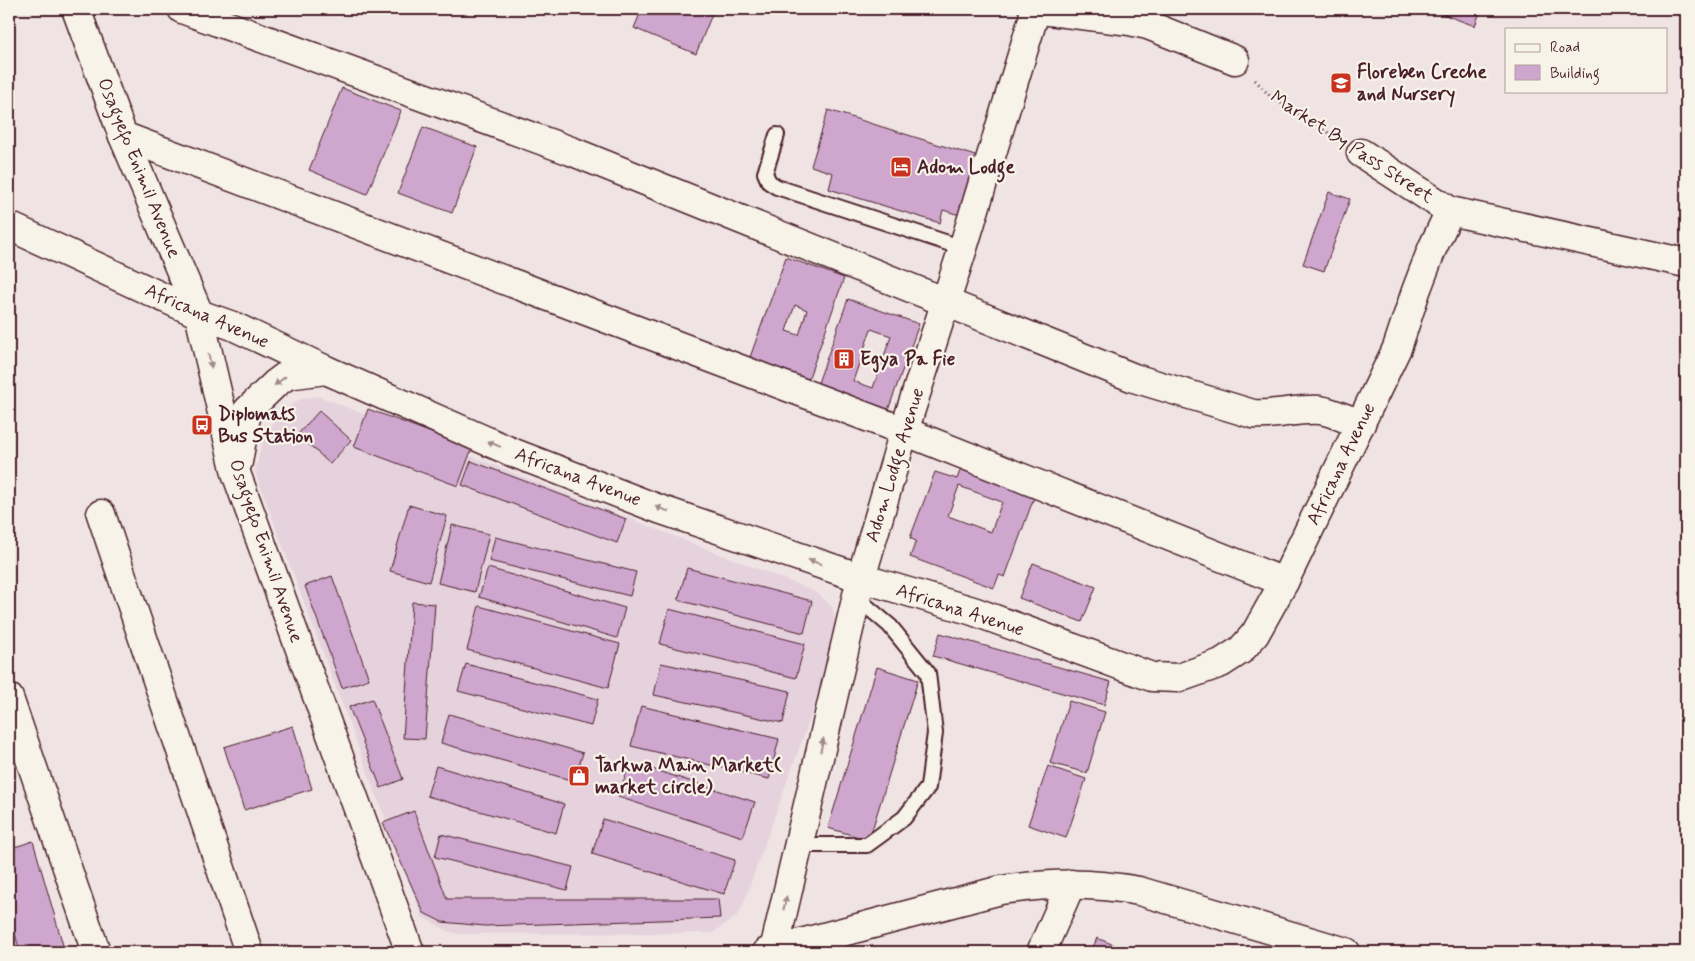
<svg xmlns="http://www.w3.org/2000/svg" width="1695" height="961" viewBox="0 0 1695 961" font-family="Mynerve,sans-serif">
<rect width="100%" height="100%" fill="#efe4e3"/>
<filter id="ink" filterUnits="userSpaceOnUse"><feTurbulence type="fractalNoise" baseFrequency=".02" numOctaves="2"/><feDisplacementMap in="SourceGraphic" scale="10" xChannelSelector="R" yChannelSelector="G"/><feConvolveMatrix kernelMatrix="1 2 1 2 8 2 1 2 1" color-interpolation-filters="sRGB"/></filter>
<g filter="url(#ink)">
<path fill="#e5d2dd" d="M318 396 806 588 819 594 832 607 837 626 836 646 742 907 736 917 712 933 460 934 450 932 422 917 255 472 264 436 280 413 300 399Z"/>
<g fill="#cfa7ce" stroke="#4a1f2b" fill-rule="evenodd">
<path d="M642 9H714L696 54 634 28Z"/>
<path d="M1438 9H1481L1475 26 1437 12Z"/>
<path d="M342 88 401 111 367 194 309 170Z"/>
<path d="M828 110 985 159 966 217 943 210 940 223 829 189 833 173 811 166Z"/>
<path d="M423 127 477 147 452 213 398 193Z"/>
<path d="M1329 192 1350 199 1324 271 1303 264Z"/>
<path d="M786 257 844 278 808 380 749 360ZM795 305 807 310 799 335 786 331Z"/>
<path d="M848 299 919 324 886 416 815 391ZM871 329 891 336 873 388 853 381Z"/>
<path d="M368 409 472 448 458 486 354 447Z"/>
<path d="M319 411 351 440 330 464 298 434Z"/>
<path d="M471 461 626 519 617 543 462 485Z"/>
<path d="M962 465 1036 492 1005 577 999 575 994 588 910 557 916 541 910 538 935 472 957 479ZM959 486 1002 502 991 532 948 516Z"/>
<path d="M409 505 447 516 429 582 390 571Z"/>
<path d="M452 525 489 534 475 592 438 583Z"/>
<path d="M495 537 636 572 630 596 489 561Z"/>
<path d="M1033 563 1096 587 1082 622 1019 598Z"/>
<path d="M488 568 625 608 617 638 479 597Z"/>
<path d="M687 568 812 601 804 633 678 600Z"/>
<path d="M332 576 369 679 342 688 305 586Z"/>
<path d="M412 602 435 604 425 739 403 738Z"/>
<path d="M479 606 620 644 608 688 467 650Z"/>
<path d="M669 609 805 644 796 678 660 644Z"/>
<path d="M940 633 1111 682 1104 705 933 656Z"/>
<path d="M661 663 790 691 783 723 654 695Z"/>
<path d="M466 664 598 699 591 726 458 691Z"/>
<path d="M877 667 918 680 869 840 828 828Z"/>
<path d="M372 699 403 779 381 788 349 707Z"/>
<path d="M1069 701 1105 712 1087 773 1050 763Z"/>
<path d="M641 706 779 739 769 779 631 746Z"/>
<path d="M449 714 583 753 574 781 441 743Z"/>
<path d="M293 726 312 789 244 810 224 747Z"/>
<path d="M630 762 755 802 743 837 618 797Z"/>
<path d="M436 766 564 804 556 833 427 796Z"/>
<path d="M1048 766 1086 779 1066 838 1028 825Z"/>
<path d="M414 811 447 899H718L720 918 485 926 442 922 424 913 383 823Z"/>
<path d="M603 819 735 860 724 894 592 854Z"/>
<path d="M441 834 573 867 567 890 435 857Z"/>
<path d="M33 841 65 952H20L9 912V849Z"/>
<path d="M1097 938 1131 952H1091Z"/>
</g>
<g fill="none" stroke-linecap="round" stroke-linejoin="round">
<g stroke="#4a1f2b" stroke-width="18">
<g id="service">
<path d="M777 135 765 173 769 182 777 187 963 248"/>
<path d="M799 845H867L904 818 928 787 935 733 928 673 890 626 857 598"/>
</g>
</g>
<g stroke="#4a1f2b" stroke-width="31">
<g id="minor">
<path d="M76 9 123 136 199 314 236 473 410 952"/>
<path d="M182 9 571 151 1134 378 1253 414C1276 416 1298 408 1320 410 1333 412 1348 420 1361 424"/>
<path d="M1033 9 1130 21 1148 25 1235 60"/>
<path d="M123 136 904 431 1284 582"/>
<path d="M1361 153 1450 211 1686 263"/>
<path d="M9 226 199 314 233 326 326 370 514 453 659 509 861 578 973 611 1152 677 1179 678 1221 663 1241 650 1255 634 1284 582 1397 348 1416 291 1432 249 1450 211"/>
<path d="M238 462 247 411 275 384 287 375 326 370"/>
<path d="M101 514 249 952"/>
<path d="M9 698 96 952"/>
<path d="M774 950 861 578 904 431 963 248 1036 9"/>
<path d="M767 952 1001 890C1051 883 1090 882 1139 891L1346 952"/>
<path d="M1041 952 1071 884"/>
</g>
</g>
<path stroke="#4a1f2b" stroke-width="3" stroke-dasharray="1 4" stroke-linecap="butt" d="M1255 80 1271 97 1337 138"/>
<use href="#service" stroke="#f7f3e8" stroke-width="14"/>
<use href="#minor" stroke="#f7f3e8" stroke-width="28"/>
</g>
<defs><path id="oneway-solid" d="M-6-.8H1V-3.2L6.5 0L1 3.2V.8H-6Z" transform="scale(1.25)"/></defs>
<g fill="#a0898a">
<use href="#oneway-solid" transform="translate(210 361) rotate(77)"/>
<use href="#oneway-solid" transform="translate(280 381) rotate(142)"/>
<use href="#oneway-solid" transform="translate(494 444) rotate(-156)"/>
<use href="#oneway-solid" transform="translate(662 509) rotate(-160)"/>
<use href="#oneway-solid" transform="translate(815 562) rotate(-161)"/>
<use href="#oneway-solid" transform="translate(822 745) rotate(-77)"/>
<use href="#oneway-solid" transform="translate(785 903) rotate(-77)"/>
</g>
</g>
<defs>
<g id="school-square" transform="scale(1.125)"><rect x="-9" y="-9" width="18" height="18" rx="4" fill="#c8321e" stroke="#f7f3e8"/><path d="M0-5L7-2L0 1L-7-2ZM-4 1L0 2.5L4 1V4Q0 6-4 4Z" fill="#fff"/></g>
<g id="hotel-square" transform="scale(1.125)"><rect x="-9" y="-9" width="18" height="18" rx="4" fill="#c8321e" stroke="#f7f3e8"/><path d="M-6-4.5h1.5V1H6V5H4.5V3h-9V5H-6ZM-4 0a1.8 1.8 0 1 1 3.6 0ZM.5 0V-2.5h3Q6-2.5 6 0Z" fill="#fff"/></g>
<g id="building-square" transform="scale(1.125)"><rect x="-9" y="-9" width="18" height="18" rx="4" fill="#c8321e" stroke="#f7f3e8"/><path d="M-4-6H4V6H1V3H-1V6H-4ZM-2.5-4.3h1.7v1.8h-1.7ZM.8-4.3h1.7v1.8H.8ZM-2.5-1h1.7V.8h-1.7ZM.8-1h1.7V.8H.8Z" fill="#fff"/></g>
<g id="bus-square" transform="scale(1.125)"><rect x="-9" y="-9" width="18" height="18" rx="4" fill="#c8321e" stroke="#f7f3e8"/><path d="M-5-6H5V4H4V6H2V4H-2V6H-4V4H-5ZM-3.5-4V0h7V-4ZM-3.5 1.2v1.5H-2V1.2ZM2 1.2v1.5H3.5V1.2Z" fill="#fff"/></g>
<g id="shop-square" transform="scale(1.125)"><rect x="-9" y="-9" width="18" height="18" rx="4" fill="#c8321e" stroke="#f7f3e8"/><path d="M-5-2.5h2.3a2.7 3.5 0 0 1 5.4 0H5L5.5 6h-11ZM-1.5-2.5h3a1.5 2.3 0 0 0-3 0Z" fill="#fff"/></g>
</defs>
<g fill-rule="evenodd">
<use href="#school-square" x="1341" y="83"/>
<use href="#hotel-square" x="901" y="167"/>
<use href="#building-square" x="844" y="359"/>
<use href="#bus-square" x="202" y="425"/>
<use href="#shop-square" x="579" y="776"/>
</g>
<g text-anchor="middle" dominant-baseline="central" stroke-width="4.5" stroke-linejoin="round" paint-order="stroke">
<g font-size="19" font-weight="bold" fill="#4a1f2b" stroke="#f7f3e8" text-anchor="start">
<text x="1357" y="72">Floreben Creche<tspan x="1357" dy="22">and Nursery</tspan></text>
<text x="917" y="167">Adom Lodge</text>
<text x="860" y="359">Egya Pa Fie</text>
<text x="218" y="414">Diplomats<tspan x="218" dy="22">Bus Station</tspan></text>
<text x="595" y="765">Tarkwa Main Market(<tspan x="595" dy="22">market circle)</tspan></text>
</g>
<g font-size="19" fill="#4a1f2b" stroke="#f7f3e8">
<text transform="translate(1352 147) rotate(33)">Market By Pass Street</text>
<text transform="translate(139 168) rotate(68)">Osagyefo Enimil Avenue</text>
<text transform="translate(207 316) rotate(24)">Africana Avenue</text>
<text transform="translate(1341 464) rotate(-64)">Africana Avenue</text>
<text transform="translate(895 465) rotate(-73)">Adom Lodge Avenue</text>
<text transform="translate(578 477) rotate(21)">Africana Avenue</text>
<text transform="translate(266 551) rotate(71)">Osagyefo Enimil Avenue</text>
<text transform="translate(960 610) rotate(18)">Africana Avenue</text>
</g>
</g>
<rect width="1695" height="961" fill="none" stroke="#f7f3e8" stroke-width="30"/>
<rect x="15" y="15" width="1665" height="931" fill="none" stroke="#4a1f2b" stroke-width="2" filter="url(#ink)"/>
<rect x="1505" y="28" width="162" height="65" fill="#f7f3e8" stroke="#b29e9c"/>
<rect x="1515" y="44" width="25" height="8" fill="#f7f3e8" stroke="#b29e9c"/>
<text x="1550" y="52" font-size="15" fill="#4a1f2b">Road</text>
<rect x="1515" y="65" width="25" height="15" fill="#cfa7ce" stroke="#b29e9c"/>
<text x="1550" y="78" font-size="15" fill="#4a1f2b">Building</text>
</svg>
